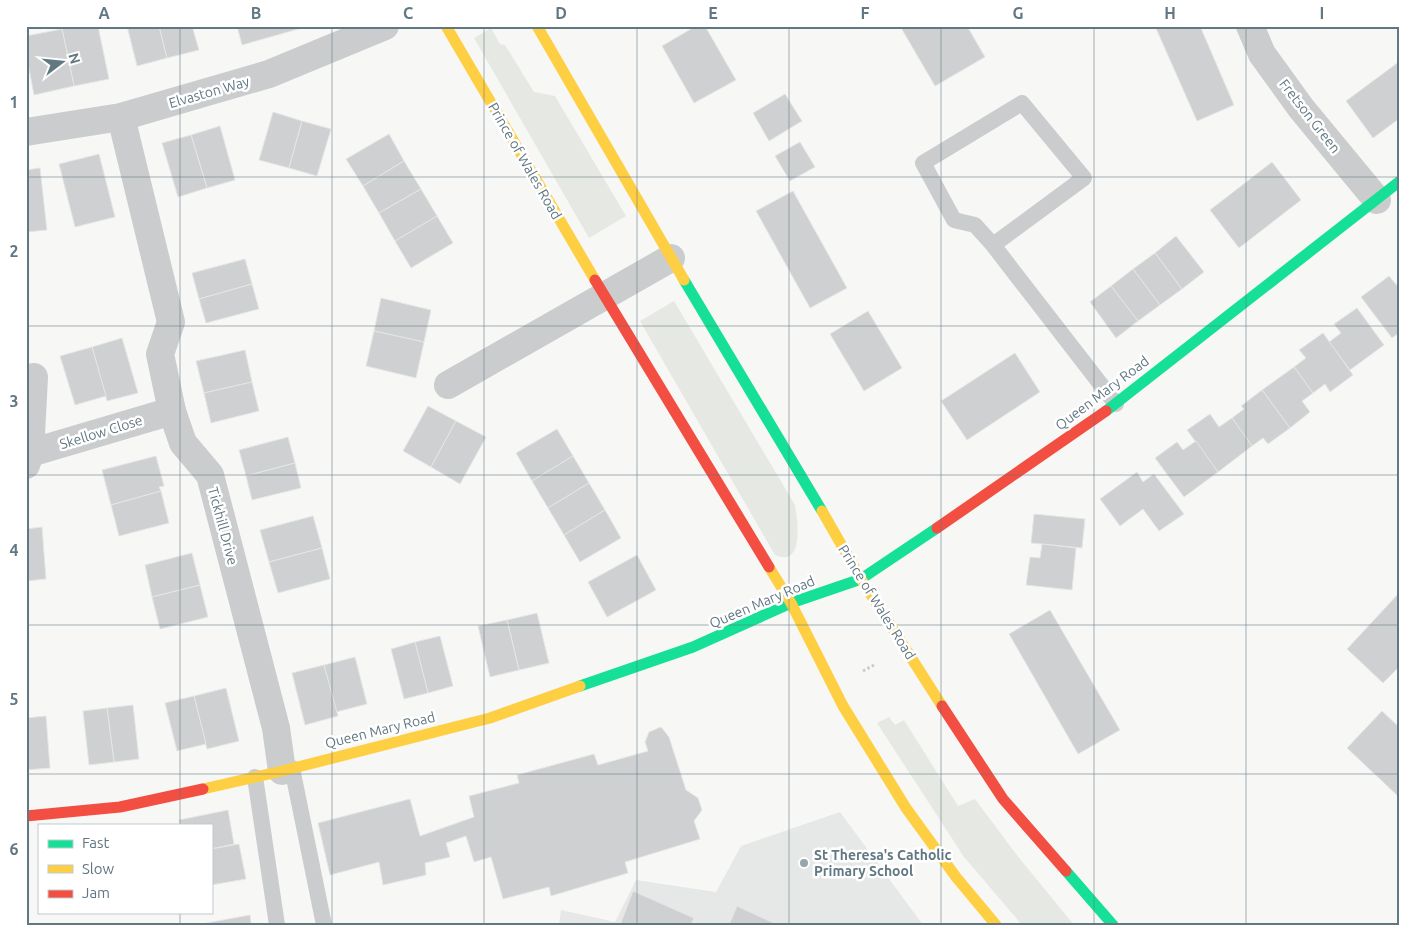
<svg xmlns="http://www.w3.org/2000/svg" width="1426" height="951" viewBox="0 0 1426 951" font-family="Ubuntu,sans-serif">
<rect width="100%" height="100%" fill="#f7f7f6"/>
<path fill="#e6e8e7" d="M840 812 923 925H559L561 910 615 922 636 880 716 892 741 846Z"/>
<g fill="#e6e9e3">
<path d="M491 28 500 44 505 45 534 92 555 96 626 216 589 238 474 38Z"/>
<path d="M674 301 795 505C798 521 804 568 775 555L640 321Z"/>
<path d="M889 717 895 725 904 720 958 806 975 799 1016 854 1074 925H1022L964 857 877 723Z"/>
</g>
<g fill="#ced0d1" stroke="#e6e6e6">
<path d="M74 26H98L109 79 74 86 62 29Z"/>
<path d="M127 26H159L167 58 137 66Z"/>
<path d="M159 26H192L199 50 167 58Z"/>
<path d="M237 26H302V28L242 45Z"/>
<path d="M696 26H705L736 80 694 103 662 46Z"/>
<path d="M900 26H967L985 57 935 86Z"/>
<path d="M1155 26H1200L1234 105 1197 121Z"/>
<path d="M62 29 74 86 34 95 26 53V36Z"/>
<path d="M1400 61V118L1373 138 1346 101Z"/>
<path d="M785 94 802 121 769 141 753 113Z"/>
<path d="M273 112 302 121 289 168 259 160Z"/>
<path d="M302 121 331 129 317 176 289 168Z"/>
<path d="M220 126 235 180 207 188 191 135Z"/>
<path d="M389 134 404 161 363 186 346 159Z"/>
<path d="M191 135 207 188 178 197 162 143Z"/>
<path d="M800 142 815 167 790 181 775 156Z"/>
<path d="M99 154 115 217 75 227 59 164Z"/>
<path d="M404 161 421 189 379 213 363 186Z"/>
<path d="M1272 162 1301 200 1239 248 1210 210Z"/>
<path d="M40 168 47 230 26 232V170Z"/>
<path d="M421 189 437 216 395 241 379 213Z"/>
<path d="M793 191 847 288 810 308 756 211Z"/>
<path d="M437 216 453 243 411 268 395 241Z"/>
<path d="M1176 236 1204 272 1182 289 1155 253Z"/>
<path d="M1155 253 1182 289 1160 305 1133 269Z"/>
<path d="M245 259 252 284 199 299 192 273Z"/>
<path d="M1133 269 1160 305 1138 321 1111 286Z"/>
<path d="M1389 276 1400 289V332L1392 338 1361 297Z"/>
<path d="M252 284 259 309 206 323 199 299Z"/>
<path d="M1111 286 1138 321 1116 338 1090 302Z"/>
<path d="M381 298 431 310 424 342 374 331Z"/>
<path d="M1357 308 1384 345 1350 370 1329 342 1341 333 1334 324Z"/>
<path d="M868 311 902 368 864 391 830 334Z"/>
<path d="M374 331 424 342 416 378 366 366Z"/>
<path d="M1323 333 1353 375 1330 392 1325 384 1313 393 1294 367 1306 358 1299 350Z"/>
<path d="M122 338 138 393 107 401 92 347Z"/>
<path d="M92 347 106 396 75 405 60 356Z"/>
<path d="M245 350 252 382 204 393 196 361Z"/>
<path d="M1015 353 1040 392 967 440 941 401Z"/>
<path d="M1294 367 1313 393 1302 401 1310 412 1290 428 1262 390Z"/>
<path d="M252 382 259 411 211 423 204 393Z"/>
<path d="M1262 390 1290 428 1268 444 1263 438 1252 446 1232 418 1244 409 1241 406Z"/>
<path d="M428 406 456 421 431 467 403 451Z"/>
<path d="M1210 414 1219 427 1232 418 1252 446 1218 472 1187 430Z"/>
<path d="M456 421 486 437 460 484 431 467Z"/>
<path d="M557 429 573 456 532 481 516 453Z"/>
<path d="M288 437 295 463 246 476 239 450Z"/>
<path d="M1196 441 1218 472 1184 497 1155 458 1177 442 1183 450Z"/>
<path d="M156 456 164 486 159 487 161 491 111 505 102 470Z"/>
<path d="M573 456 589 483 548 508 532 481Z"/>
<path d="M295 463 301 488 252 500 246 476Z"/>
<path d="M1137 472 1143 482 1154 474 1184 514 1159 531 1143 509 1120 526 1100 499Z"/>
<path d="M589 483 605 510 564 535 548 508Z"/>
<path d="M161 491 169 523 119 536 111 505Z"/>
<path d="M605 510 621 538 580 562 564 535Z"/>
<path d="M1034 514 1085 519 1082 548 1031 543Z"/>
<path d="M313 516 322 548 269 562 260 530Z"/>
<path d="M42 527 46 579 26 581V529Z"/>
<path d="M1042 544 1076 548 1072 590 1026 585 1030 557 1040 558Z"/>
<path d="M322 548 330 579 278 593 269 562Z"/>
<path d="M192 553 200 585 152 597 145 565Z"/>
<path d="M637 555 656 590 607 617 588 582Z"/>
<path d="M200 585 208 617 160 629 152 597Z"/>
<path d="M1400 592V666L1383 683 1347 649Z"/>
<path d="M1050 610 1120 730 1078 754 1009 634Z"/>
<path d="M537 613 549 663 519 670 507 620Z"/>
<path d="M507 620 519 670 490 677 478 626Z"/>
<path d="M440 636 453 686 428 693 415 642Z"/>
<path d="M415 642 428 693 404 699 391 649Z"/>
<path d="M355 657 367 704 336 712 324 665Z"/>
<path d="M324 665 338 716 305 725 292 673Z"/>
<path d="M226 688 239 741 207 749 194 696Z"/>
<path d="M194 696 206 744 177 751 165 703Z"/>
<path d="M133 705 139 759 114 762 107 708Z"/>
<path d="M107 708 114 762 89 765 83 711Z"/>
<path d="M1382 711 1400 728V798L1347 748Z"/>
<path d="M46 716 50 768 26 770V718Z"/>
<path d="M661 727 669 737 686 790 698 798 702 810 694 821 700 839 625 862 628 873 551 896 549 887 503 899 491 857 474 862 466 836 446 843 450 857 425 863 426 875 383 885 379 862 330 875 318 823 410 799 420 836 474 817 469 796 519 783 517 775 594 754 598 765 648 751 645 742 649 732Z"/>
<path d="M228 810 234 844 211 849V825H180L179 820Z"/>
<path d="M239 844 246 879 211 885V849Z"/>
<path d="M633 891 694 918 691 925H620Z"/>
<path d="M737 906 778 925H729Z"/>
<path d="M250 915 251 925H196Z"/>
</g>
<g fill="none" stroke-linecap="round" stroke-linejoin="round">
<path stroke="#c9cacb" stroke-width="3" stroke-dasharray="2.5 2.5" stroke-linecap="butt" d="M863 671 874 665"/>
<g stroke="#cbcccd" stroke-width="16">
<path d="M993 245 1084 178 1022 103 923 163 954 220 975 225 993 245 1116 404"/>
<path d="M292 768 324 925"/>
<path d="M255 777 277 925"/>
</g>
<g stroke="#cbcccd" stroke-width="28">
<path d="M1250 26 1262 54 1301 108 1377 200"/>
<path d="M121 117 171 322 160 354 172 411 183 443 210 475 276 728 282 771"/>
<path d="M26 132 121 117 269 74 385 26"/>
<path d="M448 385 671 258"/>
<path d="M30 453 172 411"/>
<path d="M26 465 30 453 34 377"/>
</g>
<g stroke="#16e098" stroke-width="11">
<path d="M684 280 822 511"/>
<path d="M1106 411 1400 181"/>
<path d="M580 686 693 647 791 603 861 579 937 528"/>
<path d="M1066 871 1113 925"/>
</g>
<g stroke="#ffcf43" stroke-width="11">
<path d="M446 26 595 280"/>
<path d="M537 26 684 280"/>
<path d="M822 511 861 579 942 706"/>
<path d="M769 567 791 603 843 706 906 808 956 877 996 925"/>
<path d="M203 789 282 771 490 718 580 686"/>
</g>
<g stroke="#f24e42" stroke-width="11">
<path d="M595 280 769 567"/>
<path d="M937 528 1106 411"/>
<path d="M942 706 1003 799 1066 871"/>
<path d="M26 816 120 807 203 789"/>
</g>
</g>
<path fill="none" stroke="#617782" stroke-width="1" stroke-opacity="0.55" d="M180 26V825M332 26V925M484 26V925M637 26V925M789 26V925M941 26V925M1094 26V925M1246 26V925M26 177H1400M26 326H1400M26 475H1400M26 625H1400M26 774H1400M180 912V925"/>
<circle fill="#96a4ab" stroke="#fff" stroke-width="2" cx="804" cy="863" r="5"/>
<g text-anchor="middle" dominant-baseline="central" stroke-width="5" stroke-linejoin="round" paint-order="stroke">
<g font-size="14" fill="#617782" stroke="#fff">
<text transform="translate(209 92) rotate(-16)">Elvaston Way</text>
<text transform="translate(1310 116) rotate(52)">Fretson Green</text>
<text transform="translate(525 161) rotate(60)">Prince of Wales Road</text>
<text transform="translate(1102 393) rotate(-37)">Queen Mary Road</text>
<text transform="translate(101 432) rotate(-17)">Skellow Close</text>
<text transform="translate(223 526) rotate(75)">Tickhill Drive</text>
<text transform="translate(762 602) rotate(-23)">Queen Mary Road</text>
<text transform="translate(877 602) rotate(58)">Prince of Wales Road</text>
<text transform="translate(380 730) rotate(-14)">Queen Mary Road</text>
</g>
<g font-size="14" font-weight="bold" fill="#617782" stroke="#fff" text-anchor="start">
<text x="814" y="855">St Theresa's Catholic<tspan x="814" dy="16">Primary School</tspan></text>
</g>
</g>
<rect width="1426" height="951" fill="none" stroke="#ffffff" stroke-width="55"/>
<rect x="38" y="824" width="175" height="90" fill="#ffffff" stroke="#c0c9cd"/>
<rect x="48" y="840" width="25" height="8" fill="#16e098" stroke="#c0c9cd"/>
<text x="82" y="848" font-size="15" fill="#617782">Fast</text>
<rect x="48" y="865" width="25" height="8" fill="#ffcf43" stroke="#c0c9cd"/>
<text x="82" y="874" font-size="15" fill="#617782">Slow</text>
<rect x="48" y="890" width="25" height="8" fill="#f24e42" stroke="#c0c9cd"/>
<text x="82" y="898" font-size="15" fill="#617782">Jam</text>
<g transform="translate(62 62) rotate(74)" stroke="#ffffff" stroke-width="4" paint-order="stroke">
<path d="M0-4L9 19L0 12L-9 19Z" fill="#617782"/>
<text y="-8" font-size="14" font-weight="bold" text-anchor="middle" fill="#617782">N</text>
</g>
<rect x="28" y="28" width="1370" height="896" fill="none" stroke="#617782" stroke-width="2"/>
<g font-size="16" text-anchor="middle" font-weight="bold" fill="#617782">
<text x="104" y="19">A</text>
<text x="256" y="19">B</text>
<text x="408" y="19">C</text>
<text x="561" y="19">D</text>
<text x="713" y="19">E</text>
<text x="865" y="19">F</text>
<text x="1018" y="19">G</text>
<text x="1170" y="19">H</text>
<text x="1322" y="19">I</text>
<text x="14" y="108">1</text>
<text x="14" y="257">2</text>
<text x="14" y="407">3</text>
<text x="14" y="556">4</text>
<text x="14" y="705">5</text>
<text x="14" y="855">6</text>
</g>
</svg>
